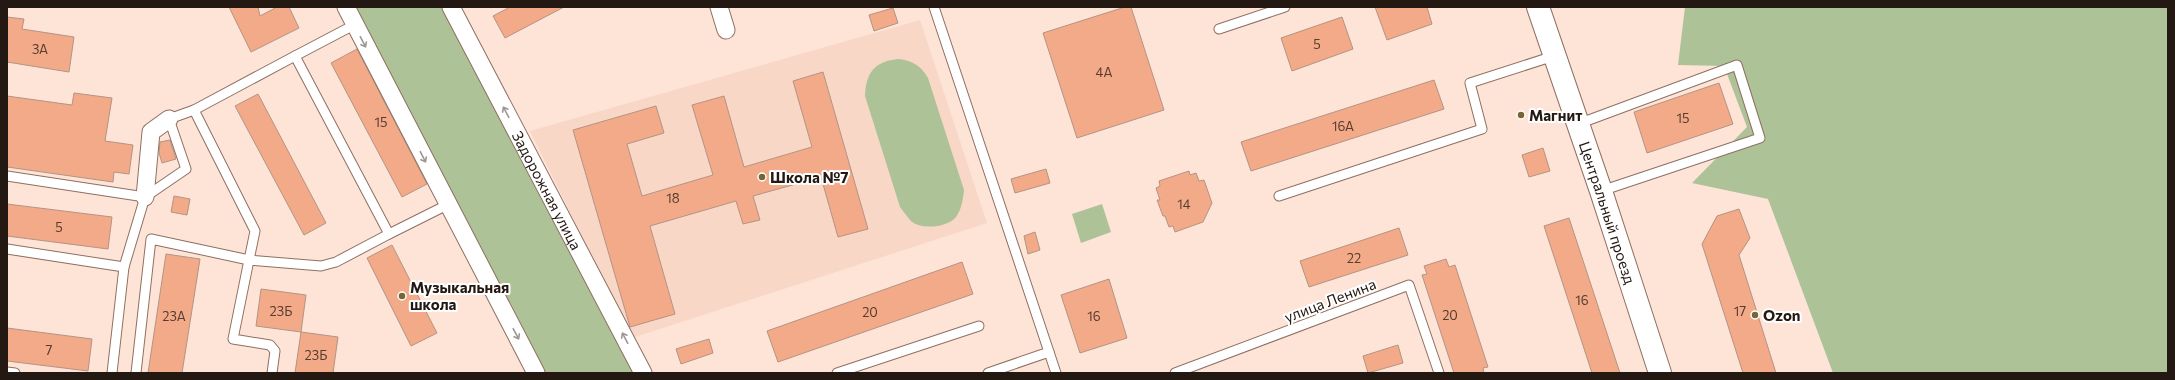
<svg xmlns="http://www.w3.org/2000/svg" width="2175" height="380" viewBox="0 0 2175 380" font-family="Commissioner,sans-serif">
<rect width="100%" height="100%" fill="#fee3d7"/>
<path fill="#f8d7c7" d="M920 20 987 223 632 338 530 131Z"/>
<g fill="#aec298">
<path d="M347 7H455L644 373H536Z"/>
<path d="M1685 7H2168V373H1833L1768 199 1692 183 1747 127 1724 66 1678 65Z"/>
<path d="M899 59C913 61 920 65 928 78L964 190C963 198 962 209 956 217 948 227 923 230 912 222 908 218 904 212 900 207L865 96C866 72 875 61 899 59Z"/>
<path d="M1102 204 1111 232 1081 243 1072 214Z"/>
</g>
<g fill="#f2aa88" stroke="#b39485">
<path d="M229 7H258L260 16 277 7H289L299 28 251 52Z"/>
<path d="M510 7H564L505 38 493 16Z"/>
<path d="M1125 7H1131L1164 110 1077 138 1043 33Z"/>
<path d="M1375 7H1427L1432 24 1387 40Z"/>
<path d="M893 8 898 23 874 31 869 15Z"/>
<path d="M7 17 24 19 22 29 74 37 69 72 7 62Z"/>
<path d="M1342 17 1353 49 1292 71 1281 38Z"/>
<path d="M357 49 427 184 402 197 331 63Z"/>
<path d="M823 72 868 229 838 237 821 177 753 196 760 220 743 224 736 201 650 226 675 314 630 327 573 130 656 106 664 133 627 144 642 196 713 175 692 105 724 96 744 167 812 147 793 81Z"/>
<path d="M1434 80 1444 109 1251 171 1241 142Z"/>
<path d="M1719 83 1733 124 1647 153 1634 112Z"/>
<path d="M74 93 112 98 105 141 133 145 129 174 114 172 113 182 7 167V96L72 105Z"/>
<path d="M258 94 326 223 304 235 235 106Z"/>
<path d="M170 140 176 159 162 163 159 153 160 142Z"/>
<path d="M1543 148 1550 171 1529 177 1522 155Z"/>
<path d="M1046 169 1050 183 1015 193 1011 179Z"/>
<path d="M1189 171 1190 175 1196 173 1199 181 1204 180 1212 203 1203 222 1175 232 1173 226 1169 227 1165 216H1163L1157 200H1160L1156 188 1160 186 1159 181Z"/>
<path d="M174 196 190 199 187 215 171 212Z"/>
<path d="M7 204 112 217 108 249 7 236Z"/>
<path d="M1739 209 1750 238 1739 255 1776 373H1743L1702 244 1717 216Z"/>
<path d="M1569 218 1620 373H1592L1544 226Z"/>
<path d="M1399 228 1408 255 1309 287 1300 261Z"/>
<path d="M1035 232 1040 250 1028 254 1024 236Z"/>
<path d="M392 245 437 333 411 346 367 258Z"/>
<path d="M166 254 200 259 182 373H148Z"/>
<path d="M1446 259 1449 267 1455 265 1488 367 1483 368 1484 373H1454L1422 275 1427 274 1424 266Z"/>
<path d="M962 262 973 294 778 362 767 331Z"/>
<path d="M1109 279 1127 338 1080 353 1061 295Z"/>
<path d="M261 289 306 295 301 332 256 326Z"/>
<path d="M7 328 92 339 88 371 7 361Z"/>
<path d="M301 332 338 337 333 373H295Z"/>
<path d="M709 339 713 353 681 364 676 349Z"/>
<path d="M1398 345 1403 363 1368 373 1363 356Z"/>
</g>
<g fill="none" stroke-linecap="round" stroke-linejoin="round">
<g stroke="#8e7062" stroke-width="11">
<g id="lane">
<path d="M934 7 1056 373"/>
<path d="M354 25 295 56 389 234 447 205"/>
<path d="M1219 29 1285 7"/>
<path d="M1578 124 1737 65 1760 138 1601 191"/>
<path d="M7 176 145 197 124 267"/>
<path d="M1279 196 1482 129 1470 83 1554 56"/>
<path d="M145 197 186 169 169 119 194 110 295 56"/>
<path d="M7 249 124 267 112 373"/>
<path d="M7 372 15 373"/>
<path d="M136 373 151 239 249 260 255 231 194 110"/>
<path d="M272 373 275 351 270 345 233 339 249 260 321 266 336 262 389 234"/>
<path d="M837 373 979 326"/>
<path d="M988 373 1049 352"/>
<path d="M1175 373 1409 285 1439 373"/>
</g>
</g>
<g stroke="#8e7062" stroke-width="19">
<g id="street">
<path d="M346 7 536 373"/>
<path id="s1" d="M451 7 643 373"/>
<path d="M719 7 726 30"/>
<path d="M145 197 151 132 169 119"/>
</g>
</g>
<g stroke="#8e7062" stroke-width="24">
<g id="secondary">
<path id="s2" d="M1538 7 1601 191 1660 373"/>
</g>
</g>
<use href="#lane" stroke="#fff" stroke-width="9"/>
<use href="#street" stroke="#fff" stroke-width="17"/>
<use href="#secondary" stroke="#fff" stroke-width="22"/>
</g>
<defs><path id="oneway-shaft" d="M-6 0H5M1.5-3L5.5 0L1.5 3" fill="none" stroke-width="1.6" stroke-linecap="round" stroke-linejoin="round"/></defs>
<g stroke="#9c9794">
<use href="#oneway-shaft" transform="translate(363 42) rotate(63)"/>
<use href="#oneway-shaft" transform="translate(506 112) rotate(-118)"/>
<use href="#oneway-shaft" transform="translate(423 157) rotate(63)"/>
<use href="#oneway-shaft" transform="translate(516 334) rotate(62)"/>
<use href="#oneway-shaft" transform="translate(625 338) rotate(-118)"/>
</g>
<g fill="#756734" stroke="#fff" stroke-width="1.5">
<circle cx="1521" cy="115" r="4"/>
<circle cx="762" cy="177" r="4"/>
<circle cx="402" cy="296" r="4"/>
<circle cx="1755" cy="315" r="4"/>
</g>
<g text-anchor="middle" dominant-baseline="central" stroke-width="4" stroke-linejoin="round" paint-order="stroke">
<g font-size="13" fill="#573c30">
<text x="1317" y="44">5</text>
<text x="40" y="49">3А</text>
<text x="1104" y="72">4А</text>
<text x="1683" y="118">15</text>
<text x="381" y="122">15</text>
<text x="1343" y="126">16А</text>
<text x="673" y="198">18</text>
<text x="1184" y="204">14</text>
<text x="59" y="227">5</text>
<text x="1354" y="258">22</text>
<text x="1582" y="300">16</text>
<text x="281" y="311">23Б</text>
<text x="1740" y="311">17</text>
<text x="870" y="312">20</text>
<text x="1450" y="315">20</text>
<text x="174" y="316">23А</text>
<text x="1094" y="316">16</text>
<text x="49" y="350">7</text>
<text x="316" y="355">23Б</text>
</g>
<g font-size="15" font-weight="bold" fill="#231812" stroke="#fff" text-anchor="start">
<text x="1529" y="115">Магнит</text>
<text x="770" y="177">Школа №7</text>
<text x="410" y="287">Музыкальная<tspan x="410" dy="17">школа</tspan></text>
<text x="1763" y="315">Ozon</text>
</g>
<g font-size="15" fill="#231812" stroke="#fff">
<text stroke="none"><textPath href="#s1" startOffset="207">Задорожная улица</textPath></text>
<text stroke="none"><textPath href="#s2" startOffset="217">Центральный проезд</textPath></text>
<text transform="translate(1330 300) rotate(-21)">улица Ленина</text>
</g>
</g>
<rect width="2175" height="380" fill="none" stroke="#231812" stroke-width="16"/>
</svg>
